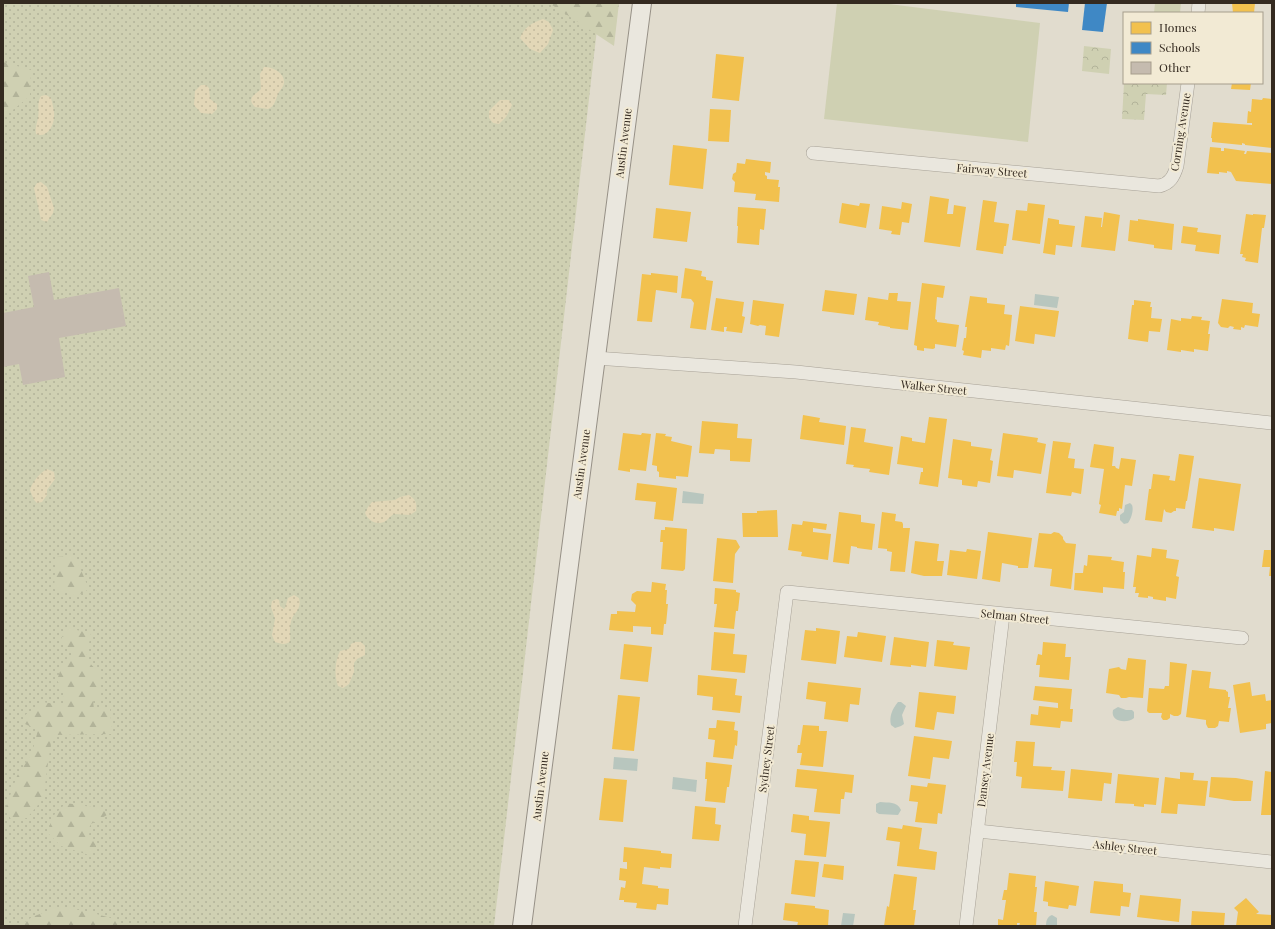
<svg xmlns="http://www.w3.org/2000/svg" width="1275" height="929" viewBox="0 0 1275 929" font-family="'Playfair Display',serif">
<defs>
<pattern id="grass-dots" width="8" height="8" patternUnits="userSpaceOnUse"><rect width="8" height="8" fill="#cfd0b2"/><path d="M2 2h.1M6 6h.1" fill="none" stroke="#b2b399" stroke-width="1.8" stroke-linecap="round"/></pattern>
<pattern id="forest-firs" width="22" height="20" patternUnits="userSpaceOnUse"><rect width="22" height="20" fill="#cfd0b2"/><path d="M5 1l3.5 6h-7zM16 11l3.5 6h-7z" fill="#b2b399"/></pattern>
<pattern id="sand-dots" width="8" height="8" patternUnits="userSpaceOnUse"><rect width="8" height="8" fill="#e2d7b7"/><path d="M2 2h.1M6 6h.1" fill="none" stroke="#c2b99d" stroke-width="1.8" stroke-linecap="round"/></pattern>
<pattern id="park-crowns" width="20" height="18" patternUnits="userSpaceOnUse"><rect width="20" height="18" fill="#cfd0b2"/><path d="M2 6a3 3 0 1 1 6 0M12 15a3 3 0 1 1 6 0" fill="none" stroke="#b2b399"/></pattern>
</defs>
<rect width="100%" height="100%" fill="#e1dcce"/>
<path fill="url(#grass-dots)" d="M3 3H600L494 926H3Z"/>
<g fill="url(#forest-firs)">
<path d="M549 3H619L614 46Z"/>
<path d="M3 62 31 70 30 96 3 118Z"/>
<path d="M75 556 89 589 77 596 54 589 56 557Z"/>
<path d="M67 628 91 633 86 659 100 674 99 699 93 701 94 709 110 708 112 734 52 735 43 799 27 818 11 820 6 807 17 776 32 753 38 730 25 724 24 716 42 702 63 705 64 693 57 680 63 663 72 654 60 641Z"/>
<path d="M66 803 104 809 107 815 91 824 89 835 96 843V850L89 855 61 846 48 833 52 817Z"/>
<path d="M58 907 86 911 114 919 121 926H19L32 917Z"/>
</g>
<g fill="url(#sand-dots)">
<path d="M543 19 549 22 553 30 548 44 540 53 530 49 520 38C524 27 532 23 543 19Z"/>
<path d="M264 67C273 67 285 73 284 83 283 88 280 90 278 94 275 101 275 106 268 109L255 107C246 98 255 95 261 89L260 74Z"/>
<path d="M201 85H206L209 88 210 99 217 104V109L212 114 201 113 194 105 195 91Z"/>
<path d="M46 95 51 98C52 102 55 113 54 117 54 126 46 139 36 134 35 127 37 124 38 118 40 110 36 104 41 96Z"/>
<path d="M500 100H509L512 105 506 117 499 124 493 123 489 118V111Z"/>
<path d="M41 182 47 187 54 208 53 213 47 222 41 220 34 188 37 183Z"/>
<path d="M47 469 54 472 55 479 47 490V495L42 502 37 503 34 500 30 490C32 482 40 473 47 469Z"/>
<path d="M409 495C416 500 417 503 416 511L410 515 394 514C390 516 388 520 384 522 375 525 368 520 365 513L368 507 372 502 395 500 400 497Z"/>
<path d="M294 595 299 598C302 611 293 612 291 622 289 628 291 635 290 642 284 645 282 644 275 642L272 635 275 619 271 607 272 601 277 599 279 600 280 606 284 609 285 608 288 598Z"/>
<path d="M355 642H361L365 646V655L357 659 354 663V672L349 684 343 688 338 686C334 675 335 661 340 651L349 649 351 644Z"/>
</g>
<g fill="url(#park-crowns)">
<path d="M1084 46 1111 49 1109 74 1082 71Z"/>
<path d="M1124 83H1167L1166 95 1146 94 1144 120 1122 119Z"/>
</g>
<g fill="#cfd0b2">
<path d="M837 3H881L1040 23 1028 142 824 119Z"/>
<path d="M1155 3H1181L1180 13H1154Z"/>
</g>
<g fill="#b8c6be">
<path d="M1035 294 1059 297 1057 308 1034 305Z"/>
<path d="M683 491 704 494 703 504 682 503Z"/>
<path d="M1130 503 1132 505C1134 510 1131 519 1128 523L1124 524 1120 520V515L1124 512 1125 505Z"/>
<path d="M898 702H901L906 706 902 715 904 724 901 726 895 728 891 725C889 717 892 709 898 702Z"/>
<path d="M1118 707 1126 710H1132L1134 712V718C1127 724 1110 722 1113 710Z"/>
<path d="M614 757 638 759 637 771 613 769Z"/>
<path d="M673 777 697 780 696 792 672 789Z"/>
<path d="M880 802C888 803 897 801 901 810L898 815 879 814 876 812V804Z"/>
<path d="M843 913 855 914 853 926H841Z"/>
<path d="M1052 915 1057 918V926H1046C1046 921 1047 917 1052 915Z"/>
</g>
<g fill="#f2c14e">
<path d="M1232 3H1255L1254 13H1233Z"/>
<path d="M716 54 744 57 739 101 712 98Z"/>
<path d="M1232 83H1251L1250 90 1231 89Z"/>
<path d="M1263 98 1272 99V148L1245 145V144L1242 143V145L1212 142V138H1211L1213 122 1252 125V123H1247L1248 111 1251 112 1252 99 1262 100Z"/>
<path d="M710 109 731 110 729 142 708 141Z"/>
<path d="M673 145 707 149 703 189 669 185Z"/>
<path d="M1210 147 1221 148V151H1224V148L1245 151 1244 154H1246L1247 151 1272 153V184L1236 181 1231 172 1227 171V173L1219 172V174L1207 173Z"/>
<path d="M746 159 771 162 770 173 765 172V175L767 176V179L779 180 778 187H780L779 202 755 200 756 194 734 192 735 182 732 179 733 174 736 172 737 163 745 164Z"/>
<path d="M930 196 949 199 947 214H953L954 205 966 207 960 247 924 242Z"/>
<path d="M983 200 997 202 994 222 1009 224 1006 246H1004L1003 254 976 250Z"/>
<path d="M902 202 912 204 909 223 902 222 900 235 891 234 892 231 879 229 882 206 901 209Z"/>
<path d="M842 203 859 206 860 203 870 204 866 228 839 223Z"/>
<path d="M1028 203 1045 205 1040 244 1012 240 1016 210 1027 211Z"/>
<path d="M738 207 766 209 764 230 760 229 759 245 737 243 738 226H737Z"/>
<path d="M656 208 691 212 687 242 653 238Z"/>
<path d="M1104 212 1120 215 1115 251 1081 247 1085 216 1102 218 1101 227H1102Z"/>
<path d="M1246 214 1253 215V214L1266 215 1264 228H1262L1258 263 1245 261 1246 258 1242 257 1243 254H1240Z"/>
<path d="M1048 218 1059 220V224L1075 226 1072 247 1056 245 1055 255 1043 253Z"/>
<path d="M1138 219 1174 224 1172 250 1154 248V245L1128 241 1130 220 1138 221Z"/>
<path d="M1183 226 1198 228 1197 232 1221 235 1219 254 1195 251 1196 245 1181 243Z"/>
<path d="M685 268 702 271 701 276 706 277V280L713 281 706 330 690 328 694 303 691 299 681 298Z"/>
<path d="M651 273 678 276 677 293 656 290 652 322 637 321 642 274 651 275Z"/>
<path d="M922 283 945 286 943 298 937 297 935 319 937 320V322L959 325 956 347 935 344V348L933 349 924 348V351L917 350V346L914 345Z"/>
<path d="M825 290 857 294 854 315 822 311Z"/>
<path d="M889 293H898L897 301 911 302 908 330 890 328V327L878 325 879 322 865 320 868 297 888 300Z"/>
<path d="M970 296 987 298V303L1005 305 1004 314 1012 315 1009 346 1006 345 1005 350 991 348V351L982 350 981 358 963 355 964 351 962 350 964 338H966L967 327H965Z"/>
<path d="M716 298 744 302 742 316 745 317 742 333 726 331 727 327H724V332L711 330Z"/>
<path d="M1222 299 1253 303 1252 313 1260 314 1258 327 1245 325 1244 328 1241 327V330L1233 329 1234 327 1230 326 1228 328 1221 327 1218 323Z"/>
<path d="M753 300 784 304 779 337 765 335 766 326 760 325 758 326 750 324Z"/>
<path d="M1134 300 1151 302 1150 307H1152L1151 318 1162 319 1160 332 1149 331 1148 342 1128 339 1132 305H1134Z"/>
<path d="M1020 306 1059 311 1055 337 1035 334 1034 344 1015 341Z"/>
<path d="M1192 316 1202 317 1201 320 1210 321 1208 334H1210L1208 351 1194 349V352L1181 350V352L1167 350 1171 319 1181 321V318L1191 319Z"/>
<path d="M803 415 820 418 819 422 846 426 844 445 800 439Z"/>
<path d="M929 417 947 419 938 487 919 484 921 472H923V468L897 464 901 436 912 438V441L925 443Z"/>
<path d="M702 421 738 424 737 438 752 439 750 462 730 461V450L715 449 714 454 699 453Z"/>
<path d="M851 427 866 429 864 442 893 447 889 475 869 472 870 469 853 467 854 465 846 464Z"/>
<path d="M623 433 641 435 642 433 651 434 646 471 630 469V472L618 470Z"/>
<path d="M656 433 666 434 665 436 672 437 671 441 692 446 688 477 676 476V479L659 477V472L657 471V466L652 465Z"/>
<path d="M1003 433 1038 438 1037 442 1046 444 1041 474 1014 470 1013 478 997 476Z"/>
<path d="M953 439 971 442V446L992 449 990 460 993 461 990 483 978 481 977 487 962 485V480L948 478Z"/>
<path d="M1053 441 1071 443 1068 458 1075 459 1074 468 1084 469 1081 494 1072 492 1071 496 1046 493Z"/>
<path d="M1094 444 1114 447 1112 466H1115L1116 468 1119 469 1121 458 1136 460 1132 486 1125 485 1122 509 1119 508V511H1117L1116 516 1099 513 1101 505 1099 504 1104 469 1090 467Z"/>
<path d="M1179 454 1194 456 1187 501H1186L1185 509 1176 508V511H1174L1171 513 1166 512 1164 509 1162 522 1145 520 1149 489H1151L1153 474 1170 476 1169 480 1175 481Z"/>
<path d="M1199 478 1241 484 1234 531 1214 528V531L1192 528Z"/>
<path d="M637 483 677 488 673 521 654 519 656 502 635 500Z"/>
<path d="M777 510 778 537H743L742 513H757V511Z"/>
<path d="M839 512 861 515V522L875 524 872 550 857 548V547L851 546 849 564 833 562Z"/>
<path d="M882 512 896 514 895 521 902 522 903 524V528H910L905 572 890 571 892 552 887 551V549L878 548Z"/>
<path d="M803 521 827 524 826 530 813 528V532L831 534 828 560 801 556 802 552 788 550 792 524 802 525Z"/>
<path d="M665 527 687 529 685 569 683 571 661 569 663 542H660L661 530H665Z"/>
<path d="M988 532 1032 538 1028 568H1018V566L1002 563 1000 582 982 579Z"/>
<path d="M1054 532 1059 533 1063 537V539L1066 543 1076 544 1071 589 1050 586 1052 569 1034 567 1039 533 1051 534Z"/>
<path d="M717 538 736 540 740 547 735 554 733 583 713 581Z"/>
<path d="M915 541 939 544 937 561H944L942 576H924L911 573Z"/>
<path d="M1152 548 1167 550 1166 558 1179 560 1176 576 1179 577 1176 599 1166 597V601L1153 599V597L1148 596V598L1138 597 1139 593H1135L1136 587H1133L1137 555 1151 557Z"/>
<path d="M967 549 981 551 977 579 947 575 950 550 966 552Z"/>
<path d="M1264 550H1272V576H1269L1270 567H1262Z"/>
<path d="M1088 555 1112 557 1111 560 1124 562 1123 572H1125L1124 589 1103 587V593L1074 590 1075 573H1083L1084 565 1087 566Z"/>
<path d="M652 582 666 584 665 590H667L666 604H668L666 624H664L663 635 651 634V627L633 626V632L609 630 611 614H617V611L635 612 636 605 631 600 632 594 637 591 651 592Z"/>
<path d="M715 588 736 590V592L740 593 738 611H736L734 629 714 627 717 604H714Z"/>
<path d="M816 628 840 631 836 664 801 660 805 630 816 631Z"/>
<path d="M714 632 735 634 733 654 747 655 745 673 711 670Z"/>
<path d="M858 632 886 636 882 662 844 657 847 636 857 637Z"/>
<path d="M894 637 929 642 926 667 911 665V667L890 665Z"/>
<path d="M937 640 954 642 953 645 970 647 967 670 934 666Z"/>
<path d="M1043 642 1066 644 1065 657H1071L1069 680 1039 677 1040 665H1036L1038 654 1042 655Z"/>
<path d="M624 644 652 647 648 682 620 679Z"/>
<path d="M1128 658 1146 660 1143 698 1129 697 1126 698H1121L1119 695 1106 693 1109 669 1119 667 1121 669 1126 670Z"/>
<path d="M1170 662 1187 664 1181 714 1178 716H1174L1170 714V718L1167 720H1163L1161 717 1162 713H1149L1147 711 1149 688 1164 689 1165 686H1169Z"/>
<path d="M1192 670 1211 672 1209 688 1226 690V691L1228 692V697H1230L1228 708H1231L1229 722 1219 721 1218 726 1215 728H1208L1206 724V720L1186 717Z"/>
<path d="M698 675 737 679 735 695 742 696 740 713 712 710 713 697 697 695Z"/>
<path d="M808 682 861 688 859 705 850 704 848 722 824 719 826 702 806 699Z"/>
<path d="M1250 682 1252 696 1265 694 1266 701 1272 700V723L1266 724V729L1240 733 1233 685Z"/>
<path d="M1035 686 1072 689 1070 709H1073L1072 722 1061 721 1060 728 1030 725 1031 714 1038 715 1039 706 1058 708V703L1033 700Z"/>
<path d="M919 692 956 696 954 714 937 712 934 730 915 727Z"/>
<path d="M618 695 640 697 634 751 612 749Z"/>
<path d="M717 720 735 722 734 730 738 731 737 746 735 745 733 759 713 757 715 740 708 739 709 728H716Z"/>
<path d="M803 725 819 726V731H827L823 767 800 765 802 753H797L798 745H800Z"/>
<path d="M914 736 952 741 949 759 933 757 930 779 908 776Z"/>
<path d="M1016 741 1035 742 1033 766 1052 767 1051 770 1065 771 1063 791 1021 788 1022 777 1016 776 1017 762H1014Z"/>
<path d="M706 762 732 765 729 787H727L725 803 705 801 707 779H705Z"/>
<path d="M797 769 854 775 852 793 845 792 844 799H841L840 814 814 812 817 789 795 787Z"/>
<path d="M1071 769 1112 773 1111 784 1104 783 1102 801 1068 798Z"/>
<path d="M1265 771 1272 772V815H1261Z"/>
<path d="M1180 772 1194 773 1193 780 1208 781 1205 806 1178 804 1177 814 1161 813 1165 777 1180 779Z"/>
<path d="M1118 774 1159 778 1156 805 1144 804V807L1134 806V804L1115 803Z"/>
<path d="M1211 777 1236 778 1253 781 1251 801H1234L1209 797Z"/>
<path d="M604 778 627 780 623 822 599 820Z"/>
<path d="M928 783 946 785 942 814 938 813 937 824 915 822 918 802 909 801 911 785 927 787Z"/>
<path d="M695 806 716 808 715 824 721 825 719 841 692 839Z"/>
<path d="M793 814 809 816V820L830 822 826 857 804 855 806 834 791 832Z"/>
<path d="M903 825 922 828 919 849 937 852 935 870 897 866 900 842 886 840 888 827 902 829Z"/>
<path d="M624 847 661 851V853L672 854 671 868 660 867V869L644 867 642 884 658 886V888L669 889 668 905 657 904 656 910 636 908 637 903 624 902V900H619L621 887 625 888 626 881 619 880 620 868 627 869V862H623Z"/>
<path d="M795 860 819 862 815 897 791 894Z"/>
<path d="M824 864 844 866 843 880 822 877Z"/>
<path d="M1009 873 1036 876 1035 887H1037L1034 912H1037L1036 926H1019L1020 923H1017V926H998V919L1003 920 1006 900H1002L1004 890H1007Z"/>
<path d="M894 874 917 877 913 910H916L914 926H884L887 906 889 907Z"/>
<path d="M1045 881 1079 886 1076 906 1069 905 1068 909 1048 906V902L1043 901Z"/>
<path d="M1094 881 1123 884V892L1131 893 1129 907 1121 906 1120 916 1090 913Z"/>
<path d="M1140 895 1181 899 1179 922 1137 917Z"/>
<path d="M1246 898 1259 912 1256 914 1272 915V926H1236L1238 912 1234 908Z"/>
<path d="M785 903 815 906V908L829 910 828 926H797L798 922 783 920Z"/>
<path d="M1192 911 1225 913 1224 926H1191Z"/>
</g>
<g fill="#3f88c5">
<path d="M1016 3H1069L1068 12 1016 7Z"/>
<path d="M1085 3H1107L1103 32 1082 30Z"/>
</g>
<path fill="#c5bbaf" d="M49 272 54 300 119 288 126 326 59 338 65 377 23 385 19 364 3 367V313L34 307 28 276Z"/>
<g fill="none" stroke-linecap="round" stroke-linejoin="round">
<g stroke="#a7a196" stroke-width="14">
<g id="minor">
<path d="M1198 13 1199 3"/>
<path d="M813 153 1159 186C1170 184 1174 176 1177 166L1188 83"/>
<path d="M595 358 796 372 1272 423"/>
<path d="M978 831 1272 862"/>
<path d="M745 926 787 592 1242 638"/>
<path d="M966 926 1003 615"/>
</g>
</g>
<g stroke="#969086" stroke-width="20">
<path id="secondary" d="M522 926 642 3"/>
</g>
<use href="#minor" stroke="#eae7de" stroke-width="13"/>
<use href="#secondary" stroke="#eae7de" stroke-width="18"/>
</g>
<g text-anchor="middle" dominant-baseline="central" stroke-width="4" stroke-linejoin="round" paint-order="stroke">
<g font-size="11" fill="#342a20" stroke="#f2ead4">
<text transform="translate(1180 132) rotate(-81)">Corning Avenue</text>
<text transform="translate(623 143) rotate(-83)">Austin Avenue</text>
<text transform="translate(992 170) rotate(5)">Fairway Street</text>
<text transform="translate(934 387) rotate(6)">Walker Street</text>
<text transform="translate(581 464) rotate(-82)">Austin Avenue</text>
<text transform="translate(1015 616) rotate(6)">Selman Street</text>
<text transform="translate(766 759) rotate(-83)">Sydney Street</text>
<text transform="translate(985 770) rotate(-83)">Dansey Avenue</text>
<text transform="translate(540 786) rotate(-83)">Austin Avenue</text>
<text transform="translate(1125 847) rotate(6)">Ashley Street</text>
</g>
</g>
<rect width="1275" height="929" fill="none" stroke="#342a20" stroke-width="8"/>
<rect x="1123" y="12" width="140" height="72" fill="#f2ead4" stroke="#a69d8c"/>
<rect x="1131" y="22" width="20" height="12" fill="#f2c14e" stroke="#a69d8c"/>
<text x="1159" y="32" font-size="12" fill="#342a20">Homes</text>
<rect x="1131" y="42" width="20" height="12" fill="#3f88c5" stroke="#a69d8c"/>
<text x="1159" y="52" font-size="12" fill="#342a20">Schools</text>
<rect x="1131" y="62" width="20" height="12" fill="#c5bbaf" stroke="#a69d8c"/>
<text x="1159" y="72" font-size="12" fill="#342a20">Other</text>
</svg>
